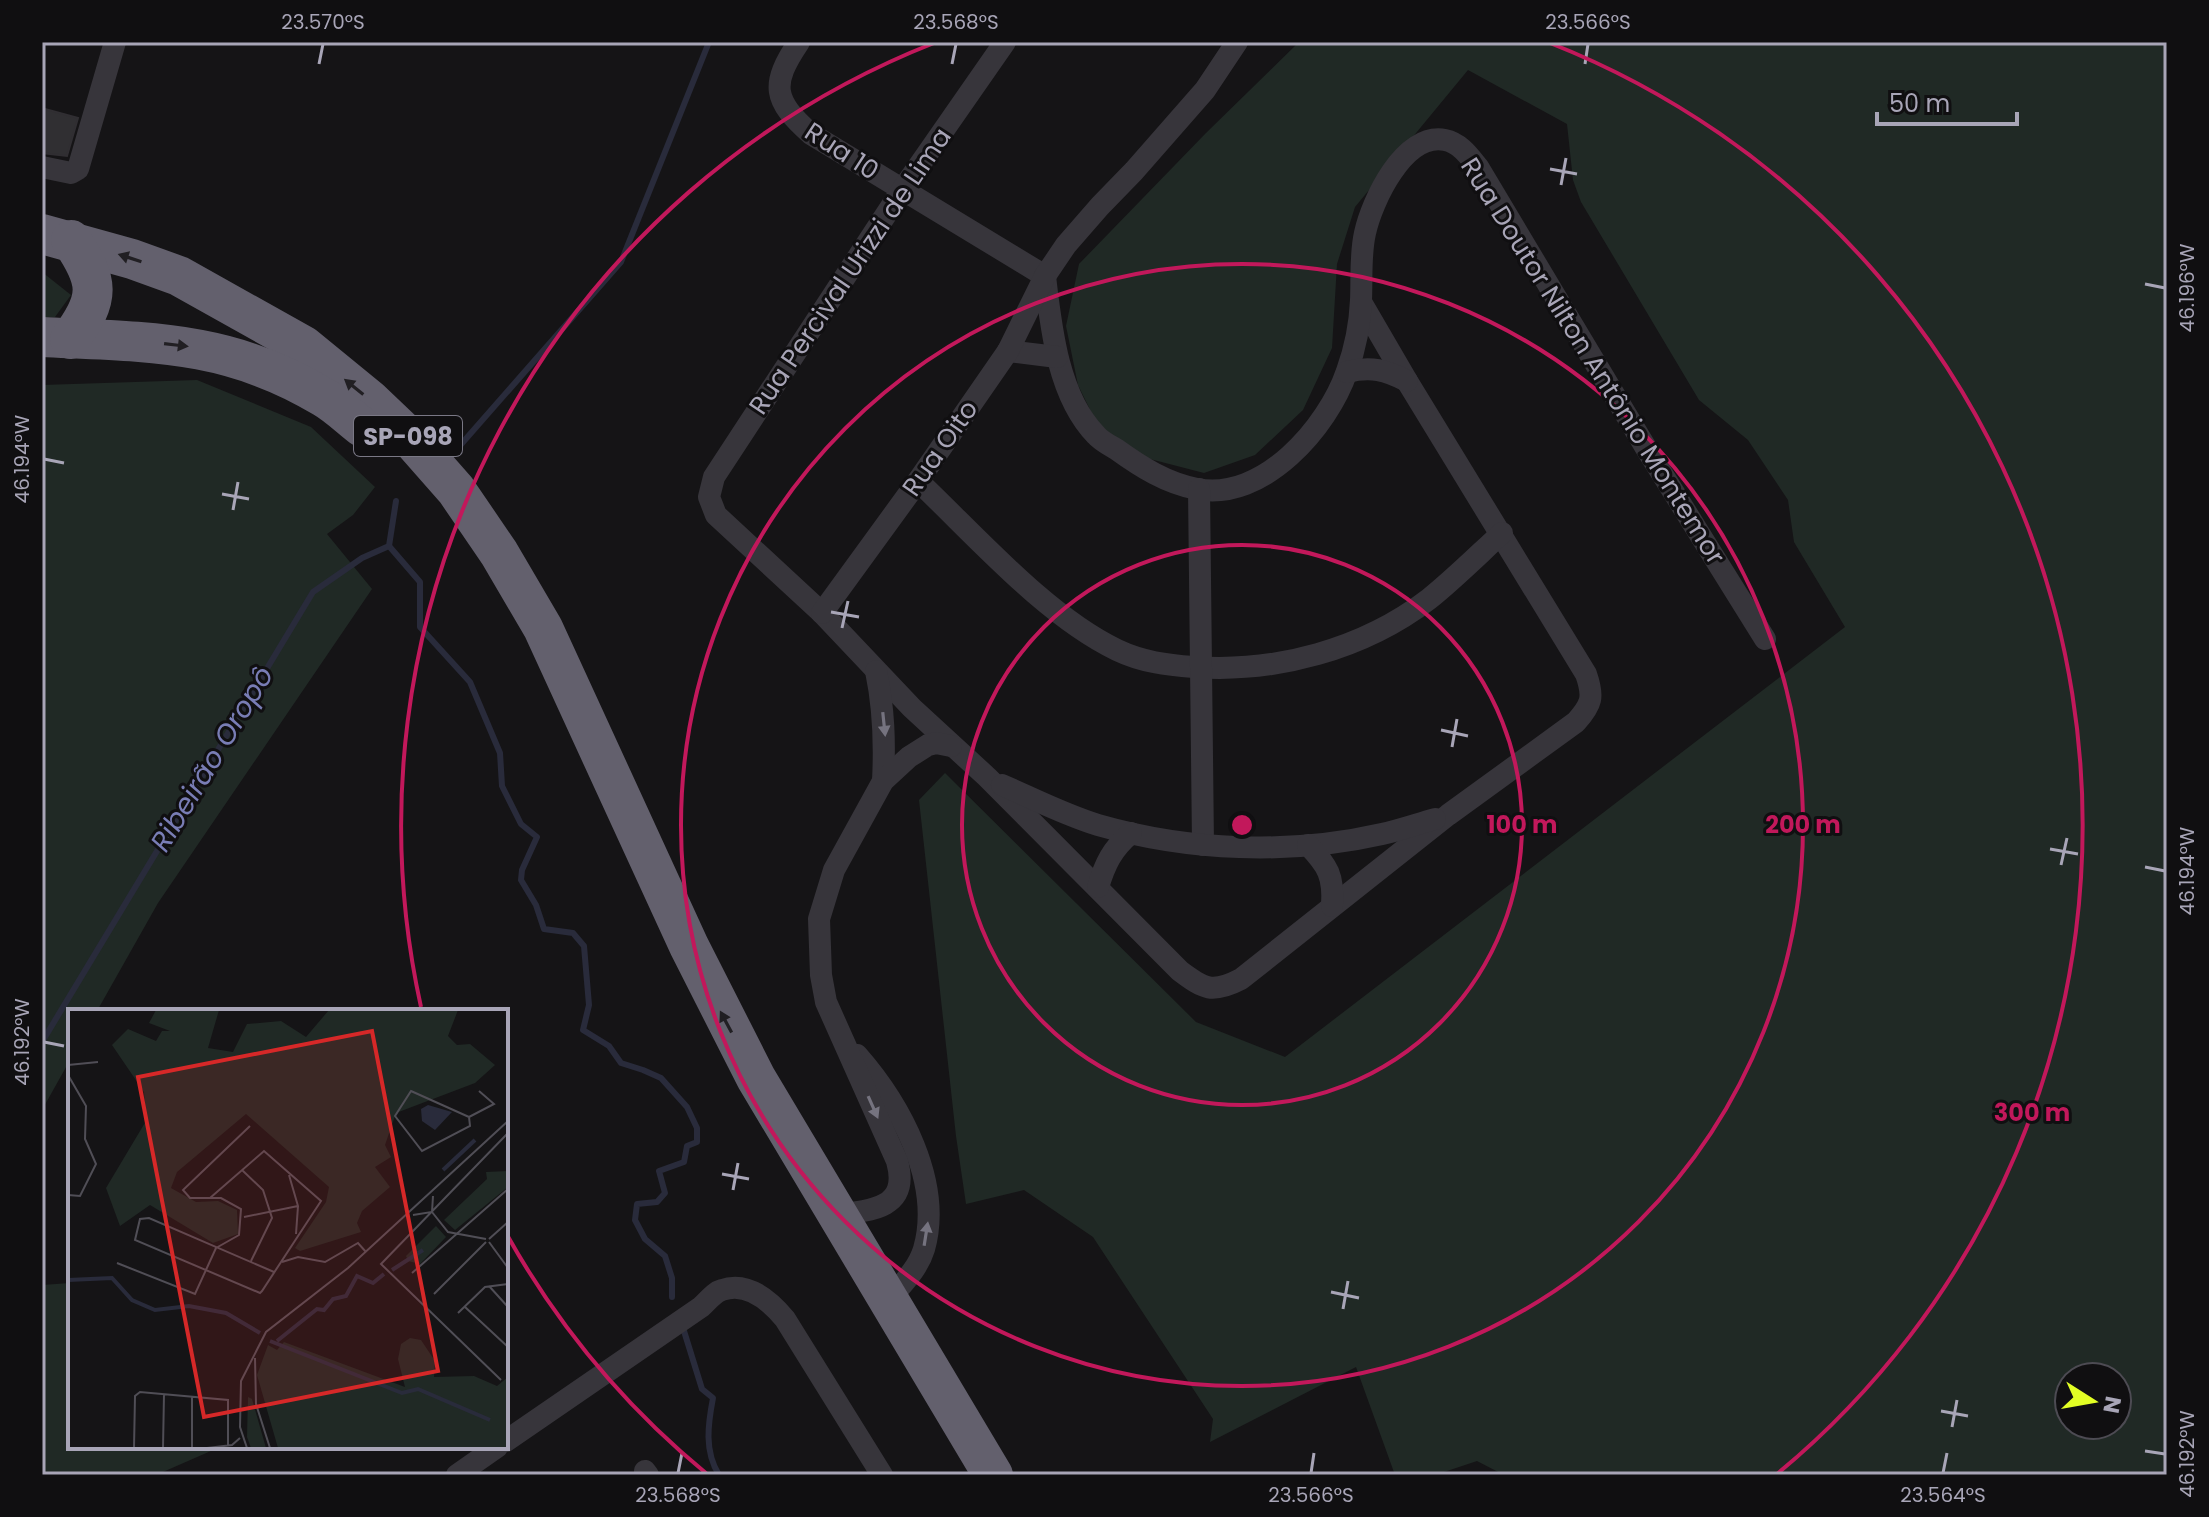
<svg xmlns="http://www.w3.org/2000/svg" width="2209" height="1517" viewBox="0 0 2209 1517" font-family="Poppins,sans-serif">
<rect width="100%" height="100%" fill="#151416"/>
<g fill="#202925" fill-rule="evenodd">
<path d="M1299 42H2167V1475H1504L1477 1461 1435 1475H1395L1356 1367 1210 1442 1213 1419 1093 1237 1024 1190 966 1204 956 1136 919 800 945 773 1196 1022 1285 1057 1845 627 1794 542 1788 500 1748 440 1699 400 1581 202 1573 180 1567 124 1468 70 1355 207 1337 264 1332 348 1303 410 1255 455 1204 473 1150 459 1102 434 1078 385 1066 326 1079 264 1206 133ZM2069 1377H2117V1425H2069Z"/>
<path d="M42 272 71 295 55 317H42Z"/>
<path d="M197 380 311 427 375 487 353 515 327 534 372 589 158 903 97 1011H70V1060L42 1110V385Z"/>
<path d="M70 1283V1447H220L156 1475H42V1285Z"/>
</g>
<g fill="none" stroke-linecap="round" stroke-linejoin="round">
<g stroke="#292b3b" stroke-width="6">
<path d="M457 449 621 262 709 42"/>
<path d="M389 546 420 582V627L470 682 500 753 502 786 521 824 537 837 522 870 521 880 536 905 544 929 573 933 584 946 589 1005 583 1030 609 1046 621 1063 643 1070 661 1078 687 1107 697 1128V1142L687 1146 684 1162 659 1171 665 1193 657 1202 637 1204 635 1220 645 1239 665 1256 672 1278V1297"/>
<path d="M42 1042 313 592 362 558 389 546 396 501"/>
<path d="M684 1331 702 1389 713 1398C708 1424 704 1451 719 1475"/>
</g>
</g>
<path fill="#302f32" stroke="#302e32" stroke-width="2" d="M45 109 78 118 67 156 42 153V124Z"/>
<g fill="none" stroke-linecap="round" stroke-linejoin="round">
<g stroke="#37353b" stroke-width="22">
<path d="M799 42C770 85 773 100 811 134L1045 276"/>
<path d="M1005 42 902 190 714 477 709 497 716 515 822 613 912 708 987 777 1180 971C1204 989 1212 994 1241 979L1448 815 1576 722C1592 704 1594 697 1586 674L1407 381 1361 302"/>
<path d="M42 167 71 173 78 169 115 42"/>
<path d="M1045 276C1051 328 1058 396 1096 435 1101 441 1109 445 1116 449 1141 467 1166 483 1197 489 1263 502 1328 427 1347 371 1355 349 1360 323 1361 300 1362 278 1360 255 1365 233 1372 201 1404 132 1445 140 1460 143 1469 156 1478 167L1646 448 1765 639"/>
<path d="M1008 351 1057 357"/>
<path d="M1347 372C1371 366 1386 370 1407 381"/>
<path d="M918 481C976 536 1046 616 1117 650 1142 662 1167 665 1194 667 1276 673 1364 649 1429 599 1454 579 1478 555 1502 533"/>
<path d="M1199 489 1203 845"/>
<path d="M822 613 918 481 1008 351 1045 276 1066 245 1100 206 1134 171 1205 90 1237 42"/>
<path d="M876 671C884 709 885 742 883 781"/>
<path d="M1002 785C1034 799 1065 815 1098 825 1189 851 1290 855 1382 834 1400 830 1417 824 1435 819"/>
<path d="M1308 845C1328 866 1334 876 1332 906"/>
<path d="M1098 887C1105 864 1112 849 1131 833"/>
<path d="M857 1055C900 1104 943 1182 924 1249 918 1269 902 1284 889 1300"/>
<path d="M837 1214C872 1211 910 1208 897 1161L826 1002 821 975 819 919 834 870 883 781 909 757 928 745 936 743 951 746"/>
<path d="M506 1441 701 1307C707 1302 714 1292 722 1290 747 1281 770 1301 785 1319L882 1475"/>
<path d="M645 1471 648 1475"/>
<path d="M457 1475 497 1447"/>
</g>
<g stroke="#63606d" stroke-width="40">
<path d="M42 234 132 259 179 276 304 346 370 400 412 440 456 490 499 553 543 628 689 946 756 1078 993 1475"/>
<path d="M42 337C147 342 229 340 323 397 337 405 349 417 362 427"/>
<path d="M70 339C101 298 99 281 71 240"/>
</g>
</g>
<defs><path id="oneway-solid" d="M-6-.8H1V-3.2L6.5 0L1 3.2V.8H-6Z" transform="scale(2)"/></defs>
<g fill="#211f23">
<use href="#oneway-solid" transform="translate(130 258) rotate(-162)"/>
<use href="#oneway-solid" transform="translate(176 345) rotate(7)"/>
<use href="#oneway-solid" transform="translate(354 387) rotate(-141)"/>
<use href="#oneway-solid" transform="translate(726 1022) rotate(-118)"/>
</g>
<g fill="#75737f">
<use href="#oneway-solid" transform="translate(884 724) rotate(84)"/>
<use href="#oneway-solid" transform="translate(873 1107) rotate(66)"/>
<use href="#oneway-solid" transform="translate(926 1234) rotate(-81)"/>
</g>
<path fill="none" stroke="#a8a5b7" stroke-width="3" d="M319 64 323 44M952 64 956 44M1585 64 1588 44M1550 169 1577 174M1561 185 1566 158M2145 284 2165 288M44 459 64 463M222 494 249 499M233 510 238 482M831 612 859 617M842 628 848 601M1441 730 1468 736M1452 747 1457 719M2050 849 2078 854M2061 865 2067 838M2145 867 2165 871M44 1042 64 1046M722 1174 749 1179M733 1190 738 1163M1331 1292 1359 1298M1343 1309 1348 1281M1941 1411 1968 1416M1952 1427 1957 1400M2145 1451 2165 1454M678 1473 682 1453M1311 1473 1314 1453M1943 1473 1947 1453"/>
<g fill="none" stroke="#c2185b" stroke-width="4">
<circle cx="1242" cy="825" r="280"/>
<circle cx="1242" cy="825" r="561"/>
<path d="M707 1474A841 841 0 0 1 506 1233M421 1007A841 841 0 0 1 934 43M1550 43A841 841 0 0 1 1777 1474"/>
</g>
<g text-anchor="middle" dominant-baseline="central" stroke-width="6" stroke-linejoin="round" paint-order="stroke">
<rect fill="#100f11" stroke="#7a7885" stroke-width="2" x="354" y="416" width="108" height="40" rx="6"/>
<g font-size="24" font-weight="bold" fill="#a8a5b7">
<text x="408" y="436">SP-098</text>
</g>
<g font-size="26" fill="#a8a5b7" stroke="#100f11">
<text transform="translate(842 151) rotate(33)">Rua 10</text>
<text transform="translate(850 271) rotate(-56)">Rua Percival Urizzi de Lima</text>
<text transform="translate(1593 361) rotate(58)">Rua Doutor Nilton Antônio Montemor</text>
<text transform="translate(940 448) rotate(-55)">Rua Oito</text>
</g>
<g font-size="28" font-style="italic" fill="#797db5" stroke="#100f11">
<text transform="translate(212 759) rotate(-59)">Ribeirão Oropô</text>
</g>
</g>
<g transform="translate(68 1009)">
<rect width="440" height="440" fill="#151416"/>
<path d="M88 1H151L140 39 165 43 179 15 213 12 238 28 261 1H390L380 27 389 36 402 35 427 56 407 74 328 104 317 136 323 148 307 158 322 178 294 202 289 214 293 223 232 242 227 239 258 193 261 178 178 105 109 163 103 179 128 193 150 192 169 201 170 225 145 234 82 196 52 217 38 179 78 112 76 83 44 36 60 20 88 32 94 22H102L81 14ZM440 162V178L387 221 376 211 419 170 418 163ZM368 217 378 228 352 255 340 252 338 247ZM342 329 353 331 367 352 366 368 406 367 429 377 440 368V439H210L189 366 200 336 209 341 216 333 337 378 330 350 333 335ZM180 388 184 390 198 439H183L179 428Z" fill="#202925"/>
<path d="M360 96 384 103 367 121 354 112 353 100Z" fill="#292b3b"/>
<path fill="none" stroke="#292b3b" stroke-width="4" d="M375 161 407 131M324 261 355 241M0 271 44 269 64 291 87 301 121 297 158 304 192 324M202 332 334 384 350 380 422 411M209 332 249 300 256 301 265 290 278 287 289 267 305 274 316 265"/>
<path fill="none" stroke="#504e56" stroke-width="2" d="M0 56 30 53M0 66 18 97 17 130 28 155 12 187 0 186M343 82 401 108 402 117 354 142 327 107ZM401 108 426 95 411 82M174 161 195 181 204 209 183 252M221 166 230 197 228 225M142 189 196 142 253 192 194 282 192 284 67 231 72 210 81 209 206 263M364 203 380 223 418 230M345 206 364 203 365 187M176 208 230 197M421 230 440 213M421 233 440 259M148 239 171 226 173 200 153 189H122L115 181 182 117M214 253 230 248 257 253 290 234 298 243M49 254 127 285 148 239M344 264 440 180M421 277 440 298M366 285 418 233M397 298 440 338M390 304 417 278 440 275M187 349 188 395 202 439M433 371 313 255 440 124M124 388V439M66 439 67 387 72 383 160 391V437M95 439 96 385M139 439 164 436 172 429M179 439 172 418 173 372 198 323 280 259 440 112"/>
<path fill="#d62828" fill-opacity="0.15" stroke="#d62828" stroke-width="4" d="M304 22 370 362 136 408 70 68Z"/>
<rect width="440" height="440" fill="none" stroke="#a8a5b7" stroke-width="4"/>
</g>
<circle cx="1242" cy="825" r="12" fill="#c2185b" stroke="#100f11" stroke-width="4"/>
<g font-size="24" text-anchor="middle" font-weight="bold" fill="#c2185b" stroke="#100f11" stroke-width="6" stroke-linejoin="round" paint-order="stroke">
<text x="1522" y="833">100 m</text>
<text x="1803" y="833">200 m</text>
<text x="2032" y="1121">300 m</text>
</g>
<rect width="2209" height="1517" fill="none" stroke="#100f11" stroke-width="88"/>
<g transform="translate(2093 1401) rotate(101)"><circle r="38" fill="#100f11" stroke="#4d4b53" stroke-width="2"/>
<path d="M0-6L14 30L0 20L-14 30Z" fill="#e2fe24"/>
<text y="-12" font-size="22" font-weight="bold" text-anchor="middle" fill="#a8a5b7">N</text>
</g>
<path d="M1877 112v12h140v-12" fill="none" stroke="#a8a5b7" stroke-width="4"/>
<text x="1889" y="112" font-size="24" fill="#a8a5b7" stroke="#100f11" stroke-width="6" paint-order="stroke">50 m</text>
<rect x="44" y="44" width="2121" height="1429" fill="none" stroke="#a8a5b7" stroke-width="3"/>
<g font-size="20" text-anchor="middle" fill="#a8a5b7">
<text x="323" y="29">23.570°S</text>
<text x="956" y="29">23.568°S</text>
<text x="1588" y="29">23.566°S</text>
<text transform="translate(2187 288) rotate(-90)" y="7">46.196°W</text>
<text transform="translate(22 459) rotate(-90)" y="7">46.194°W</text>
<text transform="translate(2187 871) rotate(-90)" y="7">46.194°W</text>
<text transform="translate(22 1042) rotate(-90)" y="7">46.192°W</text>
<text transform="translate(2187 1454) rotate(-90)" y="7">46.192°W</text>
<text x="678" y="1502">23.568°S</text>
<text x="1311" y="1502">23.566°S</text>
<text x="1943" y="1502">23.564°S</text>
</g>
</svg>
